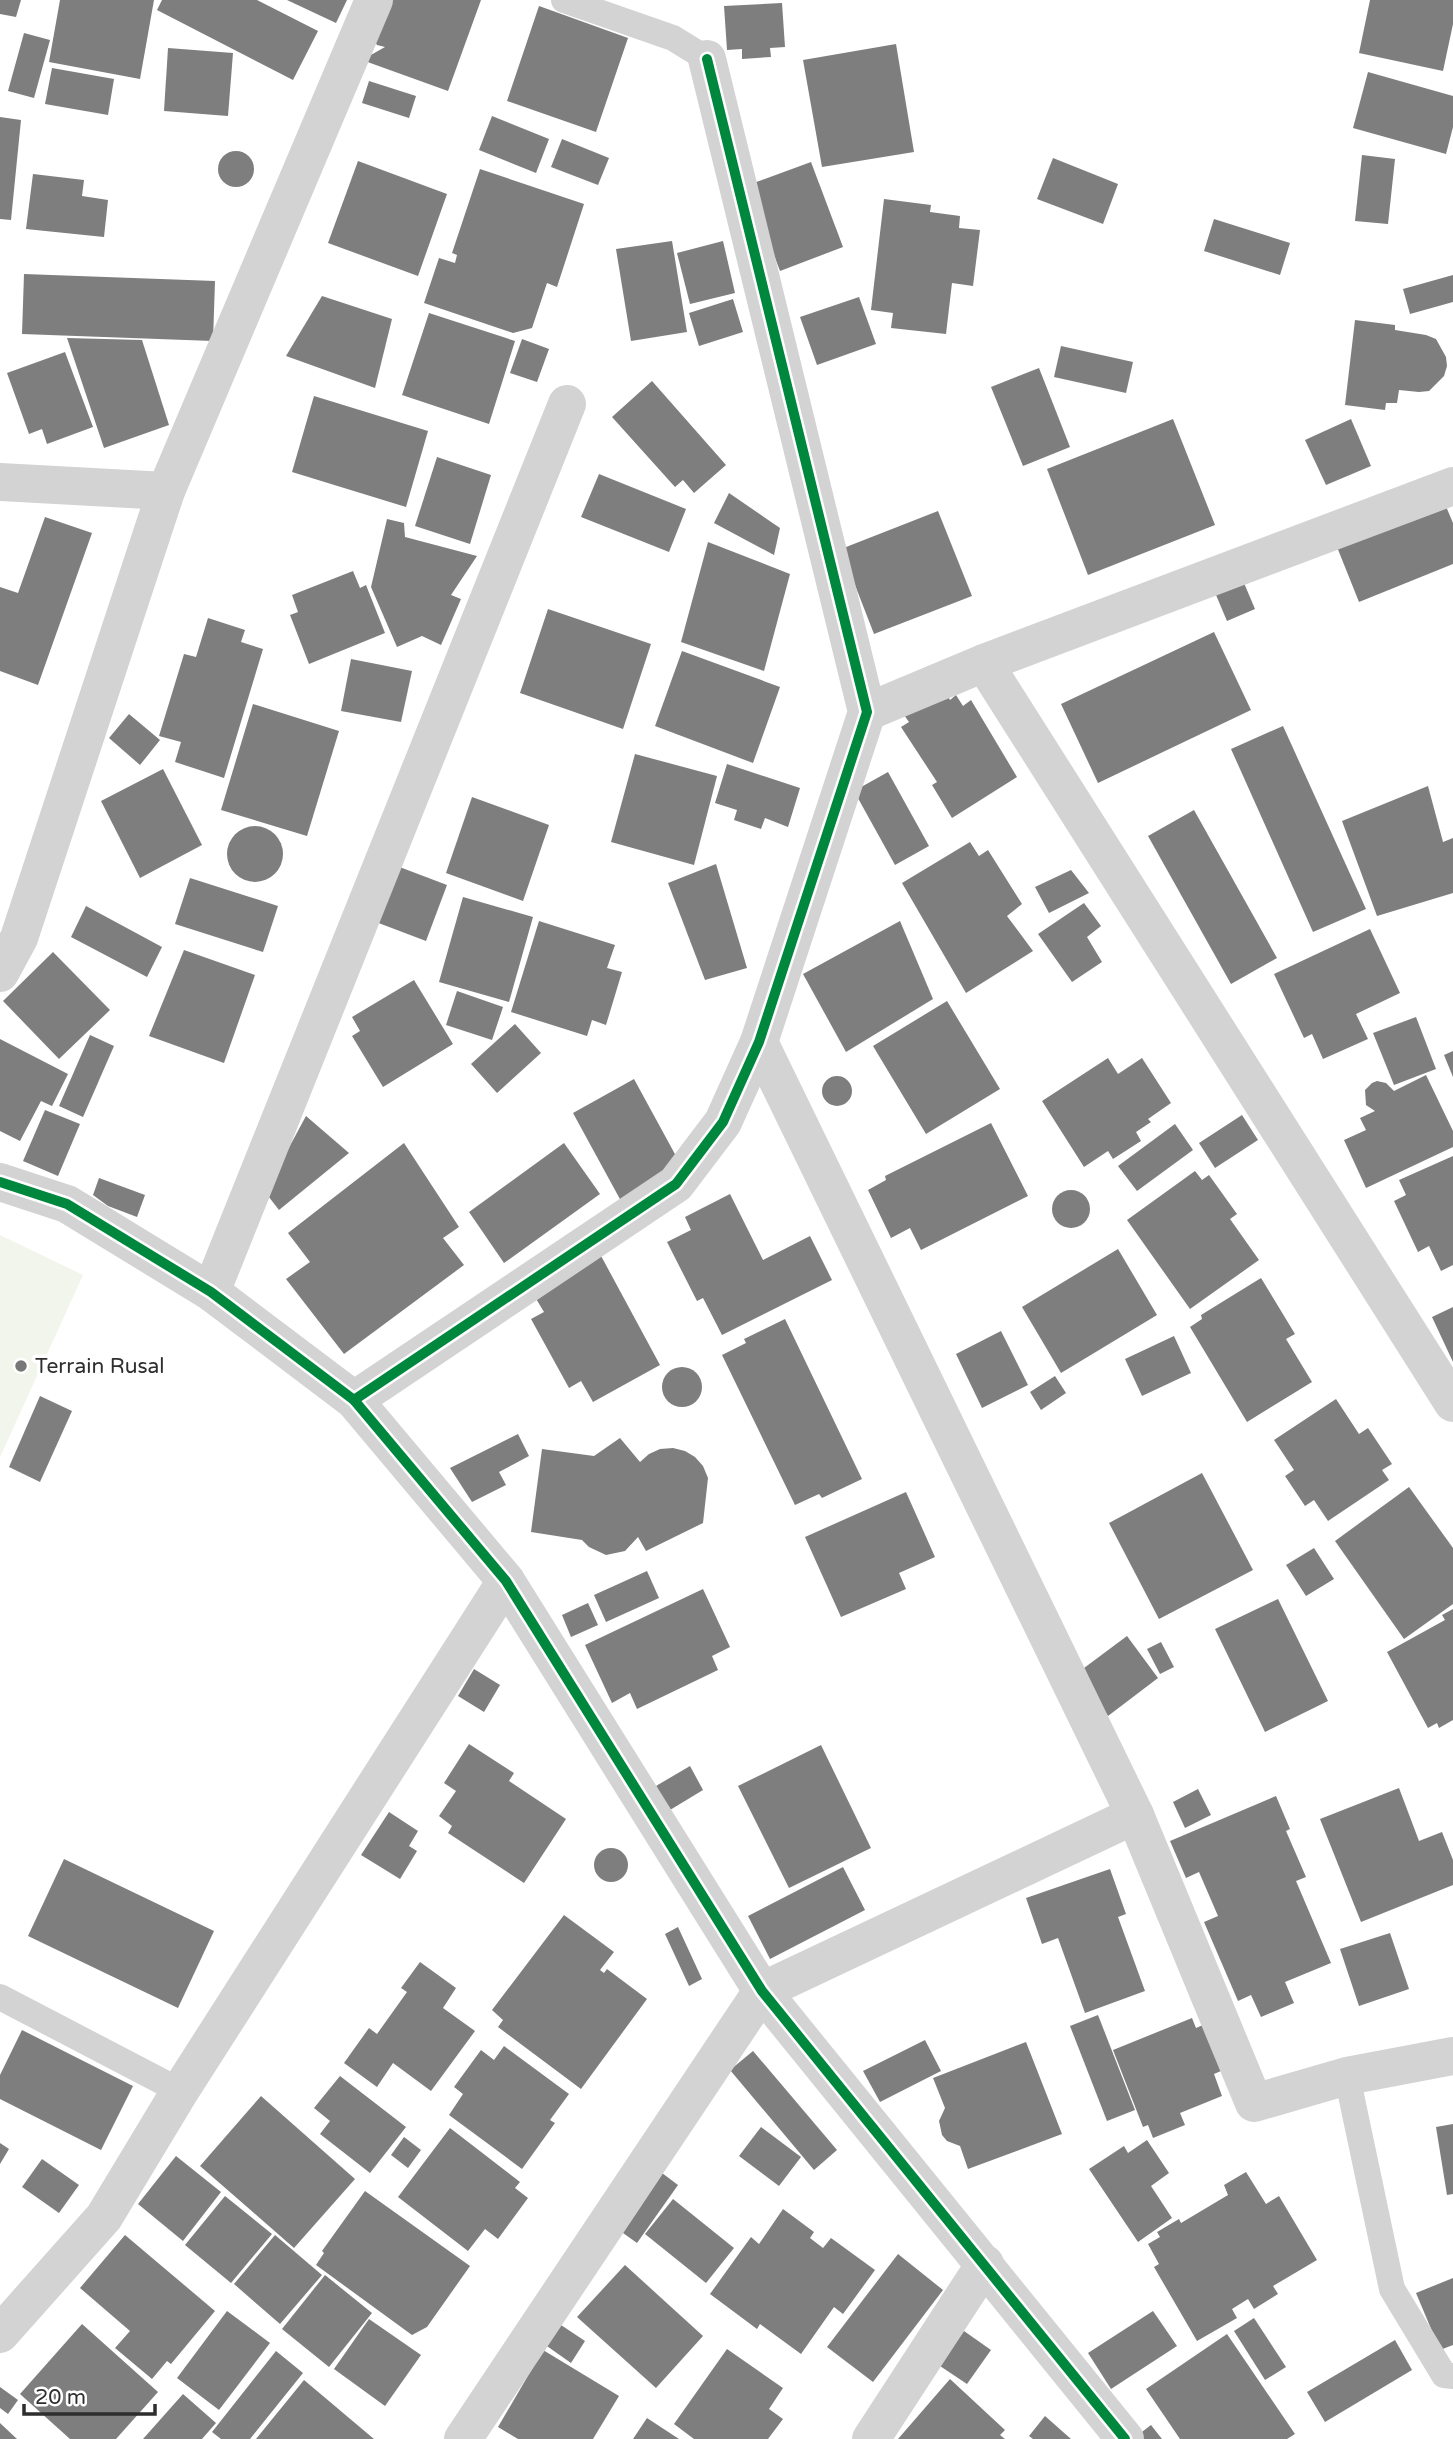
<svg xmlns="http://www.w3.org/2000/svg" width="1453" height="2439" viewBox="0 0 1453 2439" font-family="'Varela Round',sans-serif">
<rect width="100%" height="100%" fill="#fff"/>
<path fill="#f1f5eb" d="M0 1235 83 1275 0 1457Z"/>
<g fill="#7e7e7e">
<path d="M0 0H21L16 17 0 14Z"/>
<path d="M60 0H154L140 79 49 62Z"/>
<path d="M162 0H257L318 31 293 80 157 10Z"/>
<path d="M287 0H347L336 23Z"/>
<path d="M378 0H481L448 91 362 60 385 47 377 45 371 36Z"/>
<path d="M1370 0H1453V24L1443 71 1359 53Z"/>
<path d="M782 3 785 47 770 48 771 57 742 59V49L727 50 724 6Z"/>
<path d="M539 6 628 38 596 132 507 101Z"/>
<path d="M24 33 50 40 34 98 8 91Z"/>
<path d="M896 44 914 152 822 167 803 60Z"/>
<path d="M168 48 233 53 228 116 164 111Z"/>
<path d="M52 68 114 79 108 115 45 104Z"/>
<path d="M1368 72 1453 96V127L1446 154 1353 128Z"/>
<path d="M369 81 416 96 409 118 362 103Z"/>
<path d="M492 116 549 139 536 173 479 150Z"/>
<path d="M0 117 21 120 11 220 0 219Z"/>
<path d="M562 139 609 158 598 185 551 167Z"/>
<circle cx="236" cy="169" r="18"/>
<path d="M1362 155 1395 159 1388 224 1355 221Z"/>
<path d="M1053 158 1118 184 1103 224 1037 199Z"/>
<path d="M358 161 447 194 418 276 328 243Z"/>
<path d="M811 162 843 247 780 271 748 185Z"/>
<path d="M480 169 584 204 557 287 547 283 532 328 513 333 424 303 439 258 455 263 457 255 452 253Z"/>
<path d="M33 174 84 180 82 196 108 200 104 237 26 229Z"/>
<path d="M884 199 931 205 930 212 960 216 959 228 980 230 973 286 952 283 946 334 891 328 893 313 871 310Z"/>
<path d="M1214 219 1290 243 1280 275 1204 251Z"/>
<path d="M672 241 687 332 631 341 616 249Z"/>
<path d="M723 241 735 293 690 304 677 253Z"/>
<path d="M24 274 215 281 213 341 22 334Z"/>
<path d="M1453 275V302L1410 314 1403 289Z"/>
<path d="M322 296 392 319 375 388 286 356Z"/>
<path d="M859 297 876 344 817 365 800 317Z"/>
<path d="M733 299 743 332 699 346 689 313Z"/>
<path d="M429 313 515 341 489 424 402 395Z"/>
<path d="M1355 320 1395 325V330L1426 335 1436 339 1446 357 1447 366 1444 376 1429 391 1419 392 1399 390 1397 403H1386L1385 410 1345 405Z"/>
<path d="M67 338 142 340 169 425 104 448Z"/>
<path d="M522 339 549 349 537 382 510 373Z"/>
<path d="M1061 346 1133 362 1126 393 1054 377Z"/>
<path d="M65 352 93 427 47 444 42 429 29 434 7 373Z"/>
<path d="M1039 368 1070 447 1023 466 991 387Z"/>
<path d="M652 381 726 465 694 493 683 480 675 487 612 417Z"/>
<path d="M314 396 428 431 406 507 292 472Z"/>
<path d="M1173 419 1215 525 1088 575 1047 469Z"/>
<path d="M1351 419 1371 466 1326 485 1305 440Z"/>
<path d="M437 457 491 475 470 544 415 526Z"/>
<path d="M599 474 686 509 669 552 581 517Z"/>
<path d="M729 493 780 528 774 555 714 523Z"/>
<path d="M1445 504 1453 523V564L1359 602 1337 547Z"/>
<path d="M938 511 972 596 874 634 841 549Z"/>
<path d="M45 517 92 533 38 685 0 671V587L18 593Z"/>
<path d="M387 519 404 523 405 537 477 556 451 595 461 599 441 645 422 636 397 647 371 587Z"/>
<path d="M708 542 790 574 764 671 681 642Z"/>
<path d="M353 571 360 588 366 585 385 633 309 664 290 615 298 612 292 595Z"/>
<path d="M1244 583 1255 609 1227 621 1216 595Z"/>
<path d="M548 609 651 644 623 729 520 693Z"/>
<path d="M208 618 245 630 241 642 263 649 224 778 175 762 181 742 159 736 184 654 196 657Z"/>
<path d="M1214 632 1251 710 1098 783 1061 704Z"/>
<path d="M682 651 780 687 753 763 655 726Z"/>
<path d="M351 659 412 671 401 722 341 711Z"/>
<path d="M944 689 950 700 956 695 963 706 971 700 1017 777 952 818 932 785 937 782 901 727 909 722 904 715Z"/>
<path d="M253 704 339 731 307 836 221 810Z"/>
<path d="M129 714 160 740 140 765 109 738Z"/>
<path d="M1283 726 1366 909 1313 932 1231 749Z"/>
<path d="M635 754 717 776 694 865 611 842Z"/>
<path d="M727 764 800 788 788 827 765 818 761 829 734 820 737 810 715 803Z"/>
<path d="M163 769 202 845 140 878 101 801Z"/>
<path d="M888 772 929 846 895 865 854 791Z"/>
<path d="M1428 786 1443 842 1453 838V893L1377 916 1342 821Z"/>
<path d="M472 797 549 825 523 901 446 873Z"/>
<path d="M1194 810 1277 958 1231 984 1148 836Z"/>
<circle cx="255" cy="854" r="28"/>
<path d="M970 842 979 856 988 850 1022 904 1007 916 1033 951 966 993 902 883Z"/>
<path d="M389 863 447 885 426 941 368 919Z"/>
<path d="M716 864 747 968 705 980 668 883Z"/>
<path d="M1071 870 1089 893 1049 913 1035 887Z"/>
<path d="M190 878 278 906 263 952 175 924Z"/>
<path d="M463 897 533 917 509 1002 439 982Z"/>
<path d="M1084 903 1101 926 1087 937 1102 962 1072 982 1038 934Z"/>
<path d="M86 906 162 947 147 977 71 937Z"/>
<path d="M539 921 615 945 607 968 622 972 606 1025 592 1020 587 1036 511 1012Z"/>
<path d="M900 921 933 999 846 1052 803 974Z"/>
<path d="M1370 929 1400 993 1356 1014 1368 1039 1323 1059 1312 1034 1304 1038 1274 974Z"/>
<path d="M184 950 255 975 224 1063 149 1036Z"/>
<path d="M53 952 110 1010 59 1059 3 1001Z"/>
<path d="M414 980 453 1044 383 1087 352 1036 360 1031 352 1017Z"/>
<path d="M457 991 503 1007 492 1040 446 1025Z"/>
<path d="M947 1001 1000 1089 926 1134 873 1046Z"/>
<path d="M1416 1017 1436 1069 1394 1085 1373 1033Z"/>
<path d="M515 1024 541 1053 497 1093 471 1064Z"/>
<path d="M90 1035 114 1046 83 1117 59 1106Z"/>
<path d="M0 1039 68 1074 52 1106 41 1101 20 1141 0 1131Z"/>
<path d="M1453 1051V1077L1444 1055Z"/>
<path d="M1108 1058 1118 1074 1142 1058 1171 1103 1148 1119 1151 1122 1136 1132 1141 1141 1113 1159 1108 1151 1084 1167 1042 1101Z"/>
<path d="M1426 1075 1453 1131V1147L1366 1188 1344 1140 1366 1130 1360 1118 1375 1111 1366 1105 1365 1090 1372 1083 1377 1081 1386 1083 1394 1091Z"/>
<circle cx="837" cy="1091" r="15"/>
<path d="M634 1079 682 1167 621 1201 573 1113Z"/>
<path d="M45 1110 80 1124 58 1176 23 1161Z"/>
<path d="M1242 1115 1258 1140 1215 1168 1199 1143Z"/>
<path d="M306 1116 349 1153 279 1210 265 1192Z"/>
<path d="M991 1123 1028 1196 921 1250 910 1228 891 1238 868 1190 886 1180 885 1176Z"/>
<path d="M1175 1124 1193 1150 1137 1191 1118 1166Z"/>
<path d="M404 1143 459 1227 443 1238 464 1265 344 1354 286 1279 310 1262 288 1233Z"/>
<path d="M564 1143 600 1194 504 1263 469 1212Z"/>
<path d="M1453 1156V1265L1441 1271 1429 1246 1418 1252 1394 1201 1406 1195 1399 1180Z"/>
<path d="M1195 1171 1202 1180 1209 1175 1237 1214 1230 1219 1259 1260 1190 1309 1127 1220Z"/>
<path d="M99 1178 145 1195 137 1217 108 1206 93 1195Z"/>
<circle cx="1071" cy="1209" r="19"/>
<path d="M730 1194 763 1260 810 1236 832 1280 722 1335 703 1298 697 1301 667 1242 691 1230 685 1217Z"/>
<path d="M1118 1249 1157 1315 1061 1373 1022 1307Z"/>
<path d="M600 1254 660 1365 593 1402 581 1381 569 1388 531 1319 544 1312 532 1292Z"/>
<path d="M1261 1278 1295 1334 1286 1339 1312 1382 1247 1422 1190 1327 1202 1319 1201 1315Z"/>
<path d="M1453 1307V1362L1432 1317Z"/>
<path d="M785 1319 862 1479 822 1498 819 1494 795 1505 722 1355 746 1343 744 1339Z"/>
<path d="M1001 1331 1028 1385 982 1408 956 1354Z"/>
<path d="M1174 1336 1191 1373 1142 1396 1125 1359Z"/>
<circle cx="682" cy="1387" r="20"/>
<path d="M1055 1376 1066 1393 1041 1410 1030 1392Z"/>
<path d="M40 1396 72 1411 40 1482 9 1467Z"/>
<path d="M1336 1399 1359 1434 1368 1428 1392 1464 1382 1470 1389 1480 1328 1521 1314 1500 1305 1506 1285 1476 1294 1470 1274 1440Z"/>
<path d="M518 1434 529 1456 499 1472 506 1485 472 1502 450 1468Z"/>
<path d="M620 1438 640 1462 649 1454 660 1449 673 1448 685 1451 695 1457 703 1466 708 1478 703 1523 646 1551 638 1537 625 1551 606 1555 589 1547 582 1540 531 1532 542 1449 594 1456Z"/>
<path d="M1202 1473 1253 1570 1159 1619 1109 1523Z"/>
<path d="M1409 1487 1453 1548V1604L1404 1639 1335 1541Z"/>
<path d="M906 1492 935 1557 899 1573 906 1589 841 1617 805 1537Z"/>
<path d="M1314 1548 1334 1579 1306 1596 1286 1565Z"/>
<path d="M647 1571 659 1598 606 1622 594 1595Z"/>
<path d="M703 1589 730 1647 712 1656 718 1670 637 1709 630 1693 612 1703 585 1645Z"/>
<path d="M1278 1599 1328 1701 1265 1732 1215 1629Z"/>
<path d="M588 1603 598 1625 571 1637 562 1615Z"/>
<path d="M1453 1609V1720L1439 1728 1437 1723 1428 1728 1387 1652 1445 1620 1442 1615Z"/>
<path d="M1127 1636 1158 1678 1108 1716 1076 1674Z"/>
<path d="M1161 1642 1174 1667 1160 1674 1147 1649Z"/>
<path d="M474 1669 500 1685 484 1712 458 1696Z"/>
<path d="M469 1744 514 1773 509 1781 566 1819 524 1883 448 1833 452 1826 439 1816 456 1791 444 1783Z"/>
<path d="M821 1745 871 1848 789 1888 738 1786Z"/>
<path d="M690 1766 703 1790 670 1810 656 1786Z"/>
<path d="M1399 1788 1419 1841 1442 1832 1453 1860V1885L1361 1922 1320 1819Z"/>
<path d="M1198 1789 1211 1815 1185 1828 1173 1802Z"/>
<path d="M1276 1796 1290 1829 1286 1831 1306 1877 1296 1881 1331 1963 1285 1982 1294 2003 1261 2017 1251 1995 1238 2001 1204 1922 1218 1916 1199 1872 1186 1878 1170 1841Z"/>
<path d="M389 1812 418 1831 409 1846 417 1851 400 1879 361 1855Z"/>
<circle cx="611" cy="1865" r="17"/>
<path d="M64 1859 214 1931 178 2008 28 1936Z"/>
<path d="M843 1867 865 1910 770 1959 748 1916Z"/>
<path d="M1110 1869 1126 1914 1118 1917 1145 1991 1085 2013 1058 1938 1042 1944 1026 1898Z"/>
<path d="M564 1915 614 1952 600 1970 604 1973 607 1969 647 1999 581 2089 498 2027 503 2020 492 2010Z"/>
<path d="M678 1927 702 1979 689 1986 665 1934Z"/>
<path d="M1390 1933 1409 1989 1359 2006 1340 1949Z"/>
<path d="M420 1962 456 1988 443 2008 475 2031 431 2091 393 2063 377 2087 344 2063 369 2028 377 2034 407 1992 401 1988Z"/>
<path d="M1098 2015 1135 2110 1107 2121 1070 2026Z"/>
<path d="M1192 2018 1196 2028 1203 2025 1221 2071 1214 2074 1222 2096 1180 2113 1185 2125 1153 2138 1148 2125 1143 2127 1113 2050Z"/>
<path d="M22 2030 133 2086 101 2150 0 2099V2075Z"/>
<path d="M925 2040 941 2071 880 2102 863 2071Z"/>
<path d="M1026 2042 1062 2134 968 2169 960 2146 947 2141 942 2135 939 2121 945 2108 933 2078Z"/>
<path d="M504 2046 569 2094 550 2120 555 2123 522 2169 449 2115 463 2094 454 2087 481 2050 494 2060Z"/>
<path d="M753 2051 837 2150 814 2170 730 2070Z"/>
<path d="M340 2076 406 2127 370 2173 320 2134 330 2121 314 2108Z"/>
<path d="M261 2096 355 2179 294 2248 200 2166Z"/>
<path d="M1453 2124V2194L1447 2195 1436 2127Z"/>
<path d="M761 2127 801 2157 779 2186 739 2156Z"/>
<path d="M450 2128 520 2182 515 2188 528 2198 498 2239 485 2229 468 2251 398 2197Z"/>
<path d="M404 2137 421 2150 408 2168 391 2155Z"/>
<path d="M1147 2140 1169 2173 1151 2186 1172 2218 1138 2242 1089 2169 1124 2146 1128 2153Z"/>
<path d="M0 2143 9 2149 0 2164Z"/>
<path d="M176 2156 221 2192 183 2241 138 2204Z"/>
<path d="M42 2159 79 2185 59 2213 22 2187Z"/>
<path d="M658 2170 678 2185 637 2243 616 2228Z"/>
<path d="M1246 2172 1266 2204 1279 2196 1317 2260 1273 2286 1278 2294 1254 2309 1248 2299 1232 2309 1237 2318 1197 2341 1154 2267 1159 2264 1148 2244 1160 2237 1157 2232 1179 2219 1181 2223 1228 2195 1224 2185Z"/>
<path d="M365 2191 470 2266 427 2327 412 2335 316 2265 324 2253 322 2251Z"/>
<path d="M225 2196 272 2234 231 2283 185 2245Z"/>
<path d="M673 2199 734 2248 706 2283 645 2234Z"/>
<path d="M783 2209 814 2232 810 2238 823 2248 831 2238 875 2270 843 2314 834 2307 801 2354 760 2324 757 2329 710 2294 751 2237 759 2244Z"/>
<path d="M125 2235 215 2311 171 2364 167 2361 152 2379 115 2348 130 2331 80 2288Z"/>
<path d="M275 2235 322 2275 280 2324 234 2284Z"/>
<path d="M898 2254 943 2290 873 2382 827 2347Z"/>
<path d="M625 2265 703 2336 656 2388 577 2317Z"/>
<path d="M325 2275 372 2313 329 2367 282 2329Z"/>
<path d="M1453 2278V2345L1440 2350 1416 2293Z"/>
<path d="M227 2311 270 2343 219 2410 177 2378Z"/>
<path d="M1153 2311 1177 2346 1111 2389 1088 2353Z"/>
<path d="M1254 2318 1286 2367 1265 2380 1234 2331Z"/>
<path d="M369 2319 421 2355 385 2406 334 2369Z"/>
<path d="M558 2323 585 2341 571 2363 544 2344Z"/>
<path d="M82 2324 158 2392 116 2439H70L20 2394Z"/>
<path d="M964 2331 991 2350 967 2384 940 2366Z"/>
<path d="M1227 2334 1295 2434 1287 2439H1180L1146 2389Z"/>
<path d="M1395 2340 1412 2370 1325 2422 1307 2392Z"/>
<path d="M727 2349 783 2388 769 2409 783 2419 768 2439H694L674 2424Z"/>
<path d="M543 2350 619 2396 593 2439H518L498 2427Z"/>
<path d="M276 2351 303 2373 250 2439H221L212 2432Z"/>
<path d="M950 2379 1005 2430 1000 2435 1005 2439H898Z"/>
<path d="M304 2380 374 2439H256Z"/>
<path d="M0 2387 18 2400 8 2414 0 2408Z"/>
<path d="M183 2394 216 2423 202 2439H143Z"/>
<path d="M1045 2416 1071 2439H1033L1029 2436Z"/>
<path d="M647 2418 679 2439H633Z"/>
<path d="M0 2423 17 2439H0Z"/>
<path d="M1151 2425 1162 2439H1141L1138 2435Z"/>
</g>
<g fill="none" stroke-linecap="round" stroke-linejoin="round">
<g stroke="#d3d3d3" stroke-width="26">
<path d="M564 0 673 38 707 59"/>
<path d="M0 1997 180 2091"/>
<path d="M1347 2076 1392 2289 1444 2375 1453 2376"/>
</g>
<g stroke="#d3d3d3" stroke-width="38">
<path d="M0 482 166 491"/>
<path d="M984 663 1453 1403"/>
<path d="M867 712 984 663 1453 486"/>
<path d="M0 973 19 938 166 491 374 0"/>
<path d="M759 1042 1135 1815 1254 2103 1347 2076 1453 2056"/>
<path d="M0 1182 67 1204 211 1292 354 1400 506 1581 762 1991 1125 2439"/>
<path d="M211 1292 567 404"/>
<path d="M354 1400 676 1184 723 1122 759 1042 867 712 707 59"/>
<path d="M0 2334 104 2217 180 2091 506 1581"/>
<path d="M463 2439 762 1991 1135 1815"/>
<path d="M871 2439 985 2264"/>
</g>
<g stroke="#fff" stroke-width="15">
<g id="cycleway">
<path d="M0 1182 67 1204 211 1292 354 1400 506 1581 762 1991 1125 2439"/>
<path d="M354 1400 676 1184 723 1122 759 1042 867 712 707 59"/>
</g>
</g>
<use href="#cycleway" stroke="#00873e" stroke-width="10"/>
</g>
<circle fill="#777" stroke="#fff" stroke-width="2.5" cx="21" cy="1366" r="7"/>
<g text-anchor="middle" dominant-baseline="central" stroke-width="7" stroke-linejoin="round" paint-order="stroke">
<g font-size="21" fill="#2e2e2e" stroke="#fff" text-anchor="start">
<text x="35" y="1366">Terrain Rusal</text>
</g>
</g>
<path d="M24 2404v10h131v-10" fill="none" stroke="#2e2e2e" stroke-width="3.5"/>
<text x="35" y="2404" font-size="21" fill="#2e2e2e" stroke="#ffffff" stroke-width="5" paint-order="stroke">20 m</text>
</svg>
